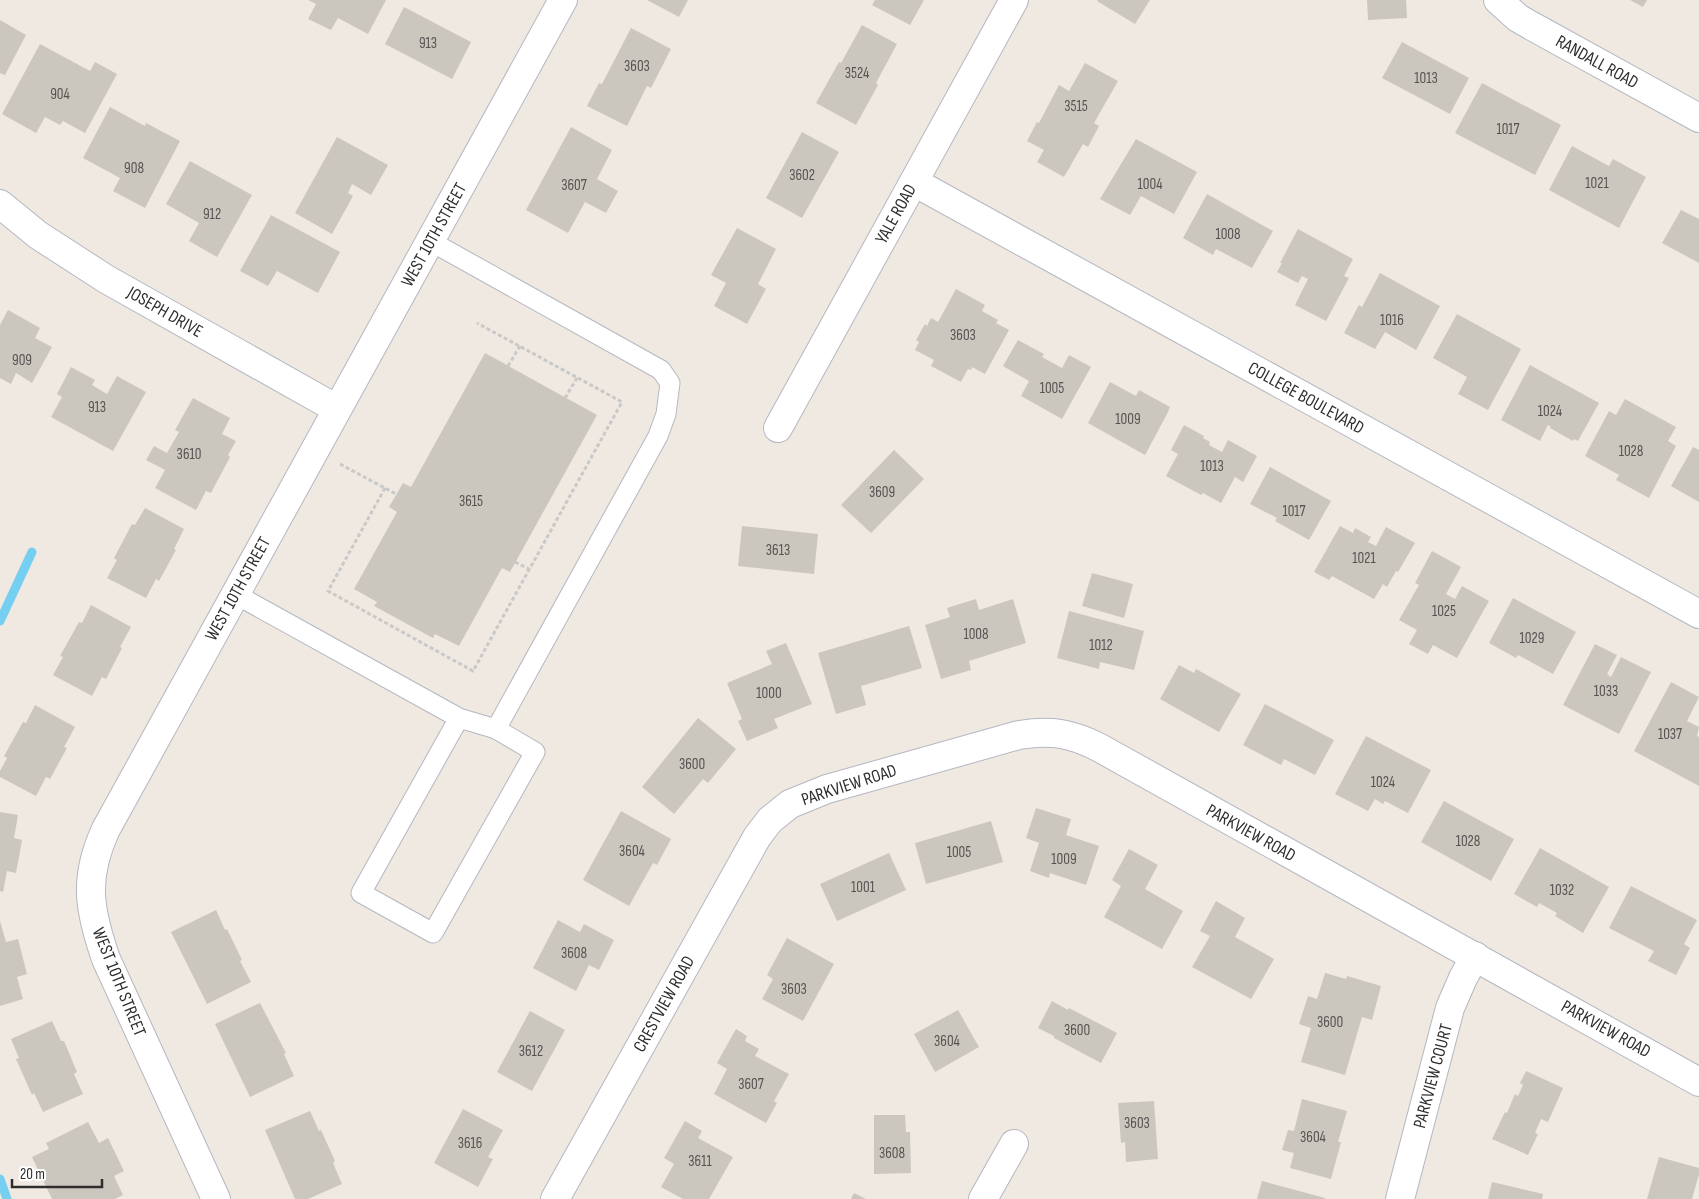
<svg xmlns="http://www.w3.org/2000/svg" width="1699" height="1199" viewBox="0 0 1699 1199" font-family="'Sofia Sans Condensed',sans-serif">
<rect width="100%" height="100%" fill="#efe9e1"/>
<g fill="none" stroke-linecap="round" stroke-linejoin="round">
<g stroke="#75cff0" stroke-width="9">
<path d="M0 621 32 552"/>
<path d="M0 1179 7 1199"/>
</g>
</g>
<g fill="#cbc7bf">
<path d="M308 0H386L368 34 338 18 331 30 308 19 316 4Z"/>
<path d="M647 0H688L679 17Z"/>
<path d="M875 0H924L910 25 872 5Z"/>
<path d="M1098 0H1150L1135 24 1097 1Z"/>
<path d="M1367 0H1406L1407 18 1368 20Z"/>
<path d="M1630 0H1647L1643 7Z"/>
<path d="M404 7 471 42 452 79 385 44Z"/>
<path d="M0 20 26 35 5 75 0 73Z"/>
<path d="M862 25 897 44 876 83 878 85 856 125 816 103 839 62 841 63Z"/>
<path d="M631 28 671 49 651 88 647 86 627 126 587 106 599 83 602 84Z"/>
<path d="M1402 42 1469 78 1450 114 1382 78Z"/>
<path d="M40 44 90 71 95 62 117 74 85 133 63 121 60 125 45 117 36 133 2 114Z"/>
<path d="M1085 63 1118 81 1094 123 1099 126 1088 147 1083 144 1064 177 1037 162 1044 150 1027 141 1037 122 1039 123 1059 85 1069 91Z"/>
<path d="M1482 83 1561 125 1535 175 1455 133Z"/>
<path d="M110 107 145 126 146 123 180 141 145 208 113 191 120 178 83 158Z"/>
<path d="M571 127 612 150 597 179 618 191 606 213 585 202 568 233 526 210Z"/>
<path d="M802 132 839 152 802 218 766 198Z"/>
<path d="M337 137 388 165 371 195 352 184 348 193 353 196 332 234 295 213Z"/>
<path d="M1136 139 1197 172 1174 214 1141 196 1130 215 1100 199Z"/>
<path d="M1572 146 1609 166 1613 159 1646 177 1619 228 1549 190Z"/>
<path d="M190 161 252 195 217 257 189 241 199 223 166 204Z"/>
<path d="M1207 194 1273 231 1252 268 1216 249 1213 255 1183 238Z"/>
<path d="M1681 210 1699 219V263L1662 243Z"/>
<path d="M271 215 340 252 318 293 277 271 268 286 240 271Z"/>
<path d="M737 228 776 249 758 284 766 289 747 324 714 306 726 283 711 275Z"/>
<path d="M1298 229 1353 259 1344 276 1349 278 1326 321 1295 305 1308 279 1302 276 1298 283 1277 272 1282 263H1280Z"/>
<path d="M1380 273 1440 306 1416 350 1385 332 1375 349 1344 333 1359 305 1362 307Z"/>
<path d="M956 289 985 305 982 311 998 320 996 323 1009 330 985 374 972 367 971 370 968 369 961 382 931 366 934 360 915 350 919 342 916 340 925 324 927 326 931 318 938 322Z"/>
<path d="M8 310 40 328 35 338 52 347 32 383 16 373 11 384 0 378V325Z"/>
<path d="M1457 314 1521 349 1488 410 1458 394 1467 377 1433 358Z"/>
<path d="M1018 340 1044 354 1042 357 1062 368 1069 355 1091 367 1062 419 1021 396 1029 381 1003 366Z"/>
<path d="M485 353 597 415 510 572 502 568 459 646 435 634 433 638 374 606 377 602 354 589 397 512 389 507 403 483 411 487Z"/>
<path d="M1530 365 1599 403 1578 441 1574 439 1573 441 1550 428 1551 427 1548 425 1540 441 1501 420Z"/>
<path d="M71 367 95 380 92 385 107 394 117 376 146 392 113 451 51 417 62 397 57 394Z"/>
<path d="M1110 382 1136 396 1139 390 1170 407 1167 414 1145 455 1088 423Z"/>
<path d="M193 398 230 418 222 434 236 441 228 455 230 457 211 493 206 491 196 510 155 488 165 470 146 460 154 446 167 453 179 432 175 430Z"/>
<path d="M1625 399 1676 427 1668 441 1676 446 1649 498 1616 480 1619 475 1585 456 1609 411 1616 415Z"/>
<path d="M1184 425 1204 436 1203 438 1210 442 1209 445 1222 452 1228 440 1257 456 1243 482 1235 477 1221 503 1203 493 1201 495 1166 476 1178 454 1171 450Z"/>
<path d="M1693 447 1699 450V502L1671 486Z"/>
<path d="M894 450 924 479 871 533 841 505Z"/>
<path d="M1270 467 1331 501 1309 540 1275 521 1277 518 1250 504Z"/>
<path d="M145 508 184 529 174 549 176 550 159 581 156 579 146 598 107 578 117 560 114 558 132 524 135 525Z"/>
<path d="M742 526 818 534 814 574 738 566Z"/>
<path d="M1340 526 1353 533 1355 528 1371 537 1368 542 1376 546 1386 527 1415 543 1398 572 1396 571 1387 587 1383 584 1374 599 1332 576 1329 580 1314 572Z"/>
<path d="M1432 551 1461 567 1446 594 1455 599 1462 586 1489 601 1457 658 1433 645 1428 654 1409 644 1417 630 1399 620 1419 585 1415 583Z"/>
<path d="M1092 573 1133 584 1124 618 1082 606Z"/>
<path d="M1513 598 1576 632 1553 674 1518 655 1516 658 1489 643Z"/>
<path d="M976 599 979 610 1013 599 1026 643 969 661 971 670 941 679 925 625 950 617 947 608Z"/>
<path d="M91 605 131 627 120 647 122 648 106 679 102 677 92 696 53 675 63 657 60 656 79 622 82 623Z"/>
<path d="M1069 611 1144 631 1134 670 1100 662 1099 669 1057 658Z"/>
<path d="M909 626 922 668 861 686 866 705 836 714 818 653Z"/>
<path d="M786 643 812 704 774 719 778 728 747 741 738 721 742 719 727 683 772 664 766 651Z"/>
<path d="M1595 644 1617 655 1607 674 1611 677 1621 657 1651 672 1619 734 1563 705Z"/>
<path d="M1179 665 1194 673 1196 669 1241 694 1219 732 1160 699Z"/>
<path d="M1671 682 1699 697 1687 721 1699 727 1697 736 1699 737V786L1634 751Z"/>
<path d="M1265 704 1334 740 1315 775 1284 759 1281 765 1243 745Z"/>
<path d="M35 705 75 727 64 747 67 748 50 779 46 777 36 796 0 777V771L7 758 4 756 23 722 26 723Z"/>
<path d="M698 718 736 749 708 783 703 779 674 814 642 787Z"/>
<path d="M1366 736 1431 770 1408 813 1385 801 1383 804 1375 799 1368 811 1335 794Z"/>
<path d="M1444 801 1514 839 1491 881 1421 842Z"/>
<path d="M1036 808 1071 819 1066 835 1099 846 1086 885 1050 873 1049 878 1030 871 1039 843 1026 838Z"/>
<path d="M621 811 671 839 657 865 653 863 629 906 583 880Z"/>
<path d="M0 812 18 815 14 838 22 840 16 873 7 871 3 892 0 891Z"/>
<path d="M991 821 1003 862 926 884 915 843Z"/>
<path d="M1540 848 1609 887 1583 933 1555 916 1557 913 1539 903 1537 907 1514 894Z"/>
<path d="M1129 849 1158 865 1145 889 1183 911 1162 949 1104 917 1121 886 1112 880Z"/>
<path d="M889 853 906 890 837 921 820 884Z"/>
<path d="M1631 886 1697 920 1684 944 1690 948 1676 975 1648 961 1654 951 1609 928Z"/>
<path d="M1216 901 1245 918 1235 937 1274 959 1251 999 1192 967 1210 936 1200 931Z"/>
<path d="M216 910 225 930 227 929 242 960 240 961 251 982 207 1004 171 932Z"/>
<path d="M558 920 580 932 584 924 614 940 599 970 589 965 576 991 533 968Z"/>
<path d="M0 921 6 942 18 939 27 974 17 977 23 999 0 1006Z"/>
<path d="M787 938 834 964 803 1021 762 999 773 979 767 975Z"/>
<path d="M1325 973 1346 979 1347 976 1381 986 1372 1020 1362 1017 1345 1075 1301 1062 1311 1028 1299 1024 1308 996 1317 999Z"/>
<path d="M1052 1001 1068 1010 1069 1008 1117 1033 1101 1063 1054 1038V1036L1038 1028Z"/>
<path d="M260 1003 286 1053 284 1054 294 1076 250 1097 215 1024Z"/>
<path d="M958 1010 979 1047 935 1072 914 1034Z"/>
<path d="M530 1011 565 1030 532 1091 497 1072Z"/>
<path d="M52 1021 61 1041H64L77 1072 74 1074 83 1094 43 1112 34 1093 32 1095 16 1059 19 1058 11 1039Z"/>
<path d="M736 1029 747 1036 745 1041 759 1049 755 1056 789 1074 774 1101 777 1103 766 1123 714 1094 727 1069 717 1063Z"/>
<path d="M1526 1071 1563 1088 1548 1122 1541 1119 1535 1133 1538 1134 1528 1155 1492 1139 1505 1112 1507 1113 1515 1094 1518 1096 1523 1085 1520 1083Z"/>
<path d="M1302 1099 1347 1111 1338 1142H1341L1331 1179 1290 1168 1294 1153 1282 1150 1288 1130 1294 1131Z"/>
<path d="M1154 1101 1158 1159 1126 1162 1125 1142 1121 1143 1118 1103Z"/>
<path d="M463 1109 503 1130 488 1157 493 1159 478 1187 434 1163Z"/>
<path d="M310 1111 319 1131 321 1130 335 1161 333 1163 342 1184 308 1199H295L265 1130Z"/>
<path d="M874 1115H905L906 1132H910L911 1173 874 1174Z"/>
<path d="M685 1121 702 1131 698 1138 733 1157 709 1199H683L661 1187 674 1164 664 1158Z"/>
<path d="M88 1122 99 1143 108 1138 124 1171 114 1176 123 1195 115 1199H52L32 1157 49 1149 46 1143Z"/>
<path d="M1659 1157 1699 1168V1174L1692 1199H1647Z"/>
<path d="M1262 1181 1325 1198V1199H1257Z"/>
<path d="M1492 1182 1543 1194 1542 1199H1488Z"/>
<path d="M854 1193 866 1199H851Z"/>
</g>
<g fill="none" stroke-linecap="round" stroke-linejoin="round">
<g stroke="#b4b7c1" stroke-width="21">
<g id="lane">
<path d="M430 241 661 370 670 383 666 414 658 436 496 729"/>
<path d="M235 594 459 718 496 729 535 752 433 933 361 893 459 718"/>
</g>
</g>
<g stroke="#b4b7c1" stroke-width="30">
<g id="street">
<path d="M1498 0 1518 18 1530 25 1699 118"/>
<path d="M914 182 1699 614"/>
<path d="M0 204 38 235 106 279 337 409"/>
<path d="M778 428 1014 0"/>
<path d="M216 1199 106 959C89 910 83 878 106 829L563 0"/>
<path d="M555 1199 757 837 770 820 790 804 827 789 1019 735C1052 730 1071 733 1100 748L1699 1082"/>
<path d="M983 1199 1014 1144"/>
<path d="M1400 1199 1450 1008 1463 978 1475 956"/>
</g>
</g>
<g stroke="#c9c9c9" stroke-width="3" stroke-dasharray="4 2.5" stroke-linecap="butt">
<path d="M508 366 520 346"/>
<path d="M565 398 577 378"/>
<path d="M340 464 396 494"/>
<path d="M385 488 328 591 473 671 622 402 477 323"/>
<path d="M515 562 529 569"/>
</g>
<use href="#lane" stroke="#fff" stroke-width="19"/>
<use href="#street" stroke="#fff" stroke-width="28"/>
</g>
<g text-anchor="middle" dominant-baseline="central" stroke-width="5" stroke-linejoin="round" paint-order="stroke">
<g font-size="15" fill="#555452">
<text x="428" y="43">913</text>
<text x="637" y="66">3603</text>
<text x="857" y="73">3524</text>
<text x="1426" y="78">1013</text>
<text x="60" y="94">904</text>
<text x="1076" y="106">3515</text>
<text x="1508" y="129">1017</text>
<text x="134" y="168">908</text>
<text x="802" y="175">3602</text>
<text x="1597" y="183">1021</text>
<text x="1150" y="184">1004</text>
<text x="574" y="185">3607</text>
<text x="212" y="214">912</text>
<text x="1228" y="234">1008</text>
<text x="1392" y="320">1016</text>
<text x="963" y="335">3603</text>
<text x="22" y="360">909</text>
<text x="1052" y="388">1005</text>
<text x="97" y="407">913</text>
<text x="1550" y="411">1024</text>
<text x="1128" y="419">1009</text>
<text x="1631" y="451">1028</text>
<text x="189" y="454">3610</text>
<text x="1212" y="466">1013</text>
<text x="882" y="492">3609</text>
<text x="471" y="501">3615</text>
<text x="1294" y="511">1017</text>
<text x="778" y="550">3613</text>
<text x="1364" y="558">1021</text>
<text x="1444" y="611">1025</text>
<text x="976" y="634">1008</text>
<text x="1532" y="638">1029</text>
<text x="1101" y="645">1012</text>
<text x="1606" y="691">1033</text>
<text x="769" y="693">1000</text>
<text x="1670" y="734">1037</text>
<text x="692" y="764">3600</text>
<text x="1383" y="782">1024</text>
<text x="1468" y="841">1028</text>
<text x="632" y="851">3604</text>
<text x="959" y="852">1005</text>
<text x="1064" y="859">1009</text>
<text x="863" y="887">1001</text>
<text x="1562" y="890">1032</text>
<text x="574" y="953">3608</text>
<text x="794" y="989">3603</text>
<text x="1330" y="1022">3600</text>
<text x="1077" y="1030">3600</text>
<text x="947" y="1041">3604</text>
<text x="531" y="1051">3612</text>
<text x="751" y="1084">3607</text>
<text x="1137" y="1123">3603</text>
<text x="1313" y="1137">3604</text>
<text x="470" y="1143">3616</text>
<text x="892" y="1153">3608</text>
<text x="700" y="1161">3611</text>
</g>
<g font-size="18" fill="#2e2e2e" stroke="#fff">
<text transform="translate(1597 62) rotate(29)">RANDALL ROAD</text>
<text transform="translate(896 214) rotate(-61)">YALE ROAD</text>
<text transform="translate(434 235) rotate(-61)">WEST 10TH STREET</text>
<text transform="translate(165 312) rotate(30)">JOSEPH DRIVE</text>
<text transform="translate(1306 398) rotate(29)">COLLEGE BOULEVARD</text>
<text transform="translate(238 589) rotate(-61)">WEST 10TH STREET</text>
<text transform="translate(849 785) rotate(-18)">PARKVIEW ROAD</text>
<text transform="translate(1251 833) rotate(29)">PARKVIEW ROAD</text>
<text transform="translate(119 982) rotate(68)">WEST 10TH STREET</text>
<text transform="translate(664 1004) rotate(-61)">CRESTVIEW ROAD</text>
<text transform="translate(1606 1029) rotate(29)">PARKVIEW ROAD</text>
<text transform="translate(1433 1076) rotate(-75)">PARKVIEW COURT</text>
</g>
</g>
<path d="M12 1179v8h90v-8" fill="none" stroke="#2e2e2e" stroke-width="2.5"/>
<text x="20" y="1179" font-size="15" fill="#2e2e2e" stroke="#ffffff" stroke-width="4" paint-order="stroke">20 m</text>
</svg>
